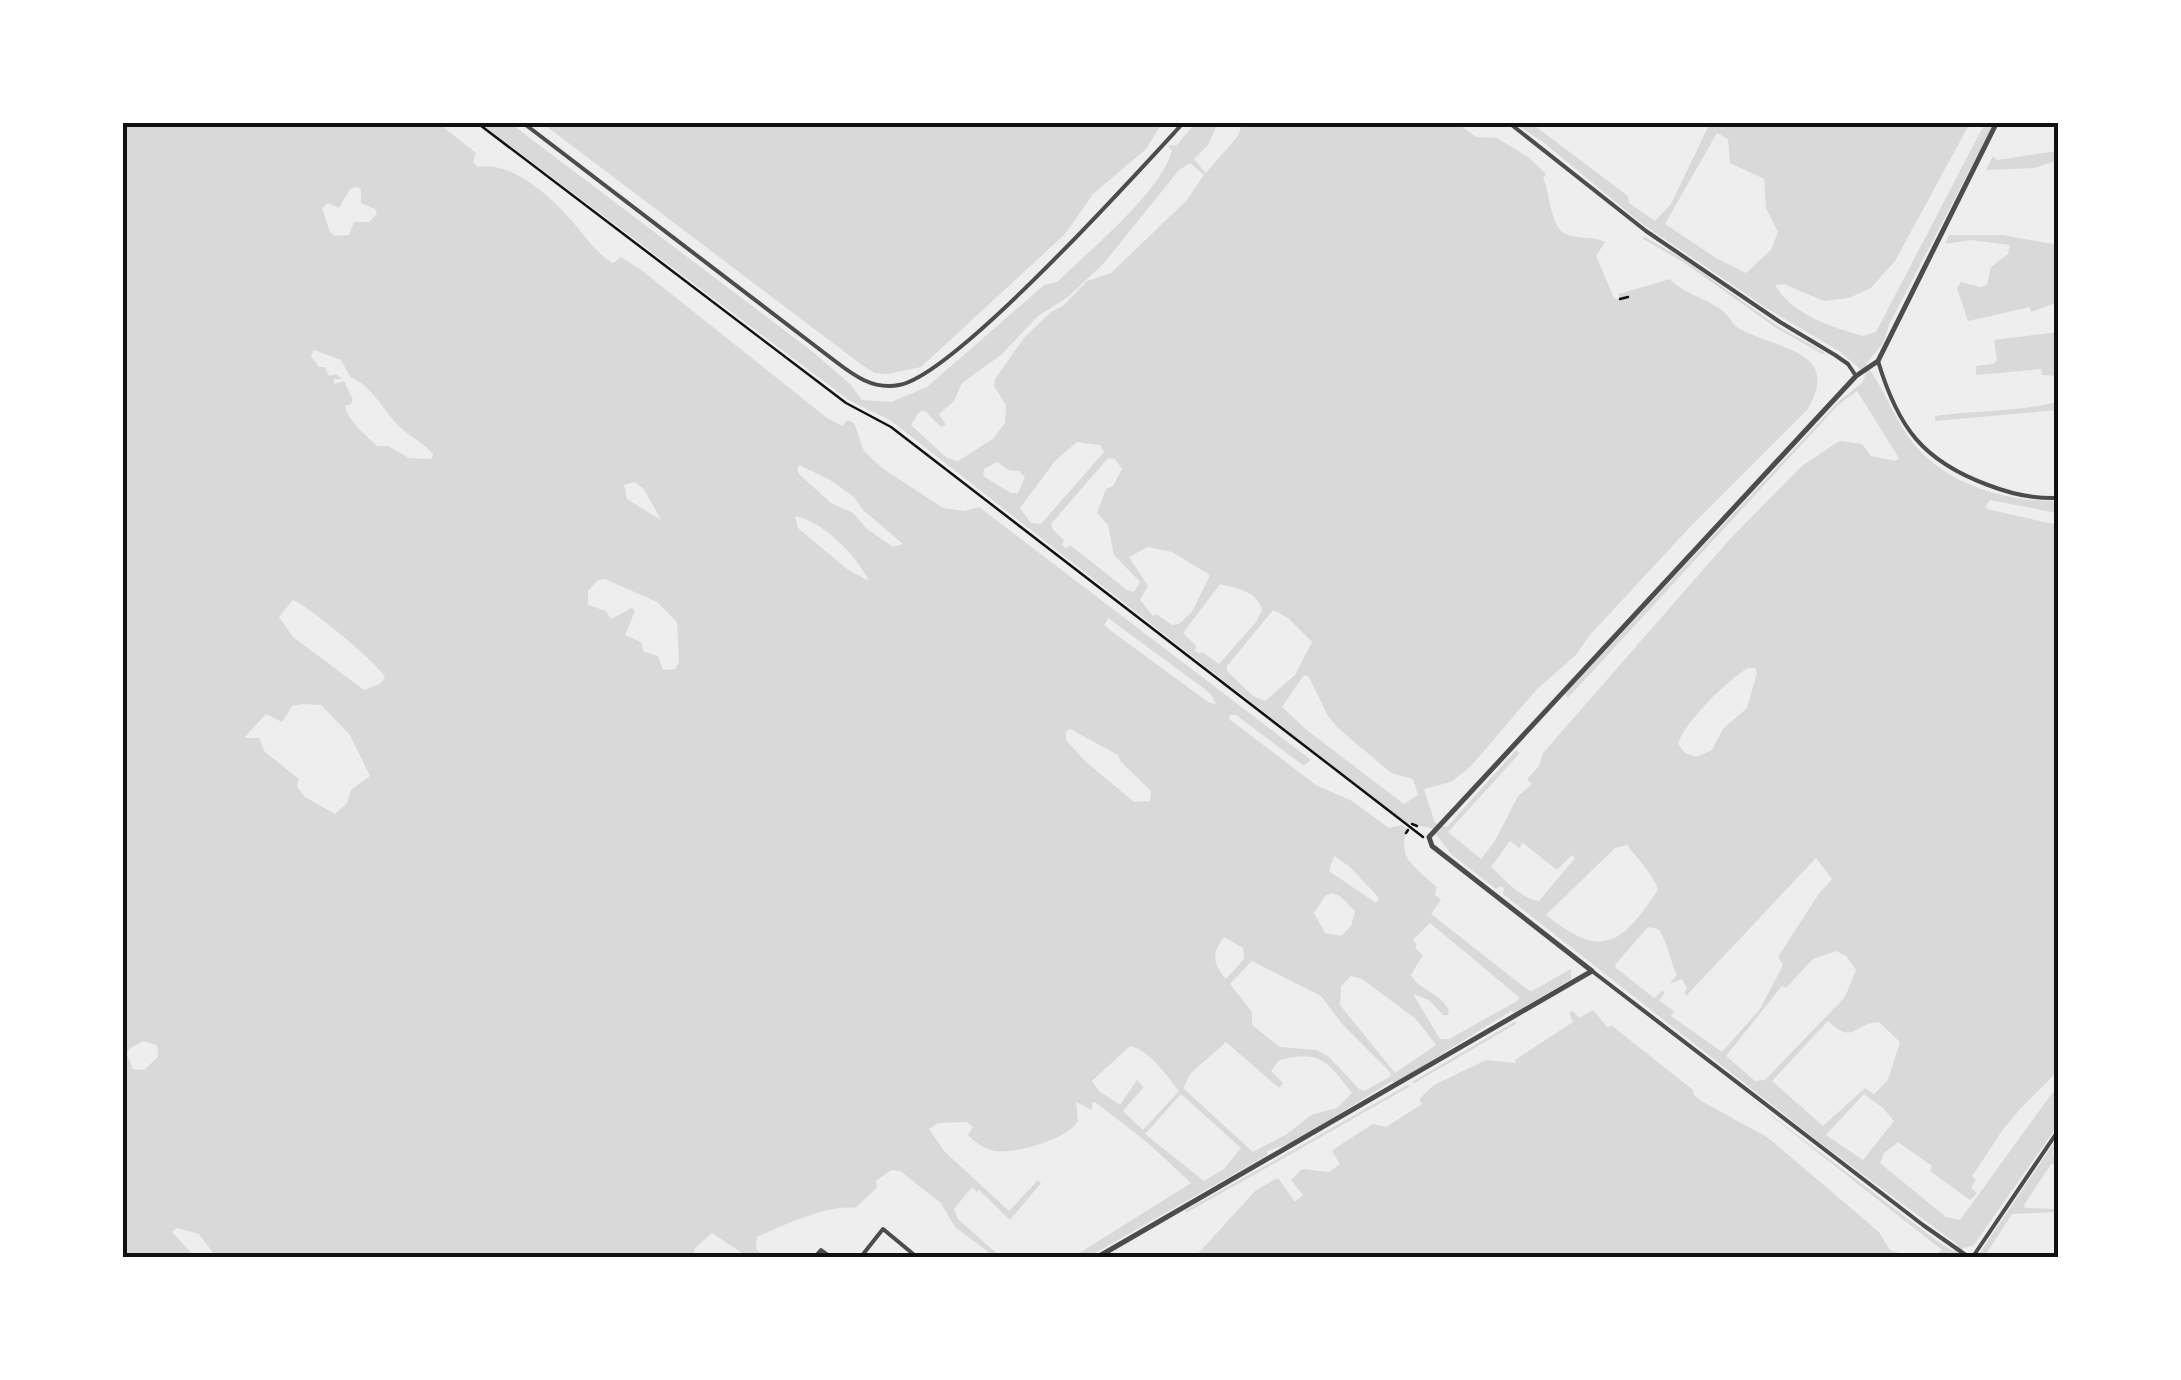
<svg xmlns="http://www.w3.org/2000/svg" width="2181" height="1380" viewBox="0 0 2181 1380" font-family="'IBM Plex Sans',sans-serif">
<rect width="100%" height="100%" fill="#fff"/>
<path fill="#eee" d="M122 123H2058V1257H123Z"/>
<g fill="#d9d9d9" fill-rule="evenodd">
<path d="M1196 122 1218 123 1208 145 1194 159 1206 173 1238 136 1242 123H1457L1476 137 1497 138 1528 157 1546 174 1543 178C1551 193 1549 232 1571 236 1584 239 1593 236 1605 242L1596 256 1614 298 1619 300V294L1670 279C1684 295 1708 298 1724 312 1730 317 1732 325 1740 329 1778 350 1843 350 1807 410L1690 527 1589 636 1576 655 1537 689 1471 766 1451 782 1424 789 1435 823 1447 827 1516 750 1520 753 1448 832 1481 859 1495 841 1518 796 1532 784 1527 779 1539 766 1543 753 1729 540 1802 466 1839 441 1862 444 1871 456 1896 461 1899 458 1857 391 1838 405 1568 698 1565 694 1594 663 1840 400 1862 383 1866 374 1839 351 1768 309 1641 223 1543 142 1514 123H1531L1628 196 1629 203 1655 221 1671 204 1710 123H1970L1895 261 1871 288 1849 298 1824 301 1784 284 1775 285C1791 314 1833 328 1863 336L1876 332 1985 123H1994L1889 325 1883 343 1866 364C1883 387 1893 416 1910 439 1943 484 2005 502 2058 501L2057 513 1990 500 1986 506 1987 509 2058 525V1070C2045 1086 2027 1100 2014 1116 1997 1135 1987 1156 1972 1176L1976 1180 1971 1188 1977 1193 1970 1200 1930 1171 1932 1166 1898 1142 1884 1153 1880 1163 1946 1217 1960 1220 2058 1085V1125L1973 1246 1963 1248 1960 1257H1195L1256 1190 1278 1178 1295 1202 1303 1195 1291 1180 1302 1169 1329 1172 1340 1164 1332 1151 1337 1147 1373 1124 1386 1127 1422 1104 1419 1099 1434 1085 1486 1060 1516 1063 1515 1060 1573 1022 1569 1013 1573 1011 1579 1018 1593 1010 1608 1028 1611 1025 1693 1090 1694 1095 1703 1102 1767 1137 1879 1232 1890 1250C1905 1256 1930 1260 1942 1250L1737 1089 1937 1241 1953 1251 1958 1245 1822 1144 1503 894 1504 888 1501 886 1496 889 1452 855 1431 828 1406 823 890 420 850 401 480 123H510L813 352 850 384 862 400 891 402 927 387 1044 285 1057 282C1091 249 1159 194 1172 151L1168 146 1177 145ZM1717 133 1728 139 1730 163 1764 179 1766 208 1778 232 1771 250 1746 273 1716 258 1665 224ZM1190 163 1204 175 1187 200 1111 273 1087 281 1063 306 1051 312 1024 338 995 379 994 386 1006 405 1005 423 993 439 958 461 947 458 911 425 919 412 925 411 941 427 946 425 939 414 954 401 962 383 1001 355 1038 316 1068 297 1104 263 1179 170ZM1077 442 1100 445 1104 452 1041 524 1031 523 1020 508 1055 461ZM1108 458 1115 459 1122 469 1113 486 1106 489 1097 513 1108 525 1114 555 1140 582 1134 592 1127 590 1070 545 1066 548 1062 545 1064 540 1053 530 1051 524ZM997 462 1008 470 1019 471 1025 477 1018 493H1011L983 476 984 469ZM1148 547 1172 552 1210 575 1192 612 1179 624 1172 625 1156 614 1153 616 1140 600 1148 586 1129 557ZM1220 584C1238 589 1256 590 1262 610L1256 622 1219 664 1202 652 1199 654 1194 650 1197 647 1183 633ZM1273 610 1288 618 1312 642 1295 675 1265 701 1253 696 1227 671V666ZM1748 668H1755L1757 673 1747 708 1723 729 1712 750 1696 757 1685 753 1678 744C1684 722 1728 680 1748 668ZM1304 675 1309 677 1328 716 1338 728 1391 773 1413 779 1418 795 1404 804 1308 731 1282 707ZM1510 841 1519 848 1523 843 1557 870 1572 855 1575 858 1539 901C1519 898 1505 879 1491 867ZM1627 845C1635 855 1657 880 1658 890 1621 945 1602 960 1546 915L1615 848ZM1816 858 1832 879 1818 895 1778 957 1783 965 1760 1009 1722 1052 1671 1016 1674 1011 1659 1001 1665 992 1662 991 1654 998 1616 968 1615 965 1648 927 1658 929C1667 940 1670 961 1677 975L1669 984 1682 979 1687 988 1684 994 1687 995ZM1836 951 1846 956 1856 970 1845 997 1765 1080 1755 1081 1726 1056 1782 986 1786 988 1813 959ZM1828 1021C1854 1046 1853 1023 1879 1022L1900 1042 1888 1080 1874 1094 1865 1088 1823 1126 1772 1081ZM1864 1094 1883 1108 1894 1121 1863 1160 1826 1135Z"/>
<path d="M122 123H438L476 153 473 162 478 167C511 161 549 195 570 219 585 235 594 252 613 263L621 257 640 269 827 418 843 426 847 420 854 423 864 451 882 468 943 508 965 511 979 507 1311 760 1304 766 1236 715H1230L1229 719 1316 785 1352 801 1389 828 1402 825 1408 829C1396 858 1415 867 1437 887L1435 895 1441 900 1431 914 1528 990 1532 991 1571 969V979L1514 1013 1511 1011 1395 1083 1392 1081 1294 1142 1267 1151V1155L1088 1257H1073L1191 1183 1148 1143 1095 1102 1092 1103V1110L1076 1102 1078 1121C1068 1139 1016 1154 996 1151 985 1150 975 1142 968 1135L973 1127 967 1122 938 1123 929 1129 944 1151 1009 1211 1038 1180 1041 1183 1010 1220 979 1190 977 1192 972 1187 954 1209 958 1219 1001 1257H995L955 1227 941 1203 900 1171 891 1170 876 1181 877 1188 855 1208C828 1204 782 1226 757 1237L756 1249 766 1257H748L712 1233 695 1248 693 1258H467L461 1253 449 1258 216 1257 199 1234 177 1228 172 1232 195 1257H123ZM357 187 361 189V203L375 209 377 214 369 222H354L349 235 335 236 330 232 322 208 328 203 339 208 350 189ZM314 350 341 360 350 377C372 385 384 412 401 428 412 438 424 443 433 454L432 459 409 458 388 446H377C365 434 348 422 345 405H350L353 400 344 381 334 384V379H342L336 374 329 376 325 367H319L311 356ZM799 465 830 480 854 497 863 510 903 544 893 547 867 529 853 513 831 503 800 475 797 470ZM634 482 644 489 661 520 627 499 624 485ZM795 516C823 521 857 556 869 581L847 569 798 528ZM605 579 657 602 677 622 679 662 675 669 663 670 658 656 644 652 641 642 625 635 635 611 632 608 611 619 606 611 588 605V591L598 580ZM293 600C306 604 380 665 385 677L380 684 364 690 293 637 279 617ZM1108 618 1210 693 1216 704 1208 702 1110 630 1104 625ZM303 704 321 705 350 735 370 776 351 790 347 803 335 814 305 797 297 787 299 779 265 752 259 738H244L266 714 282 722 292 706ZM1070 729 1118 755 1121 762 1151 791 1150 801 1134 802 1085 761 1066 740V732ZM1334 856 1350 867 1379 898 1376 903 1329 871ZM1332 893 1340 896 1355 911 1351 926 1341 936 1325 933 1314 913 1326 895ZM1430 923 1519 997V1000L1449 1039H1440L1413 994 1429 1000 1443 1015H1448L1449 1010C1437 990 1420 991 1411 975L1423 955 1415 948 1417 945 1413 940ZM1224 937 1243 948 1244 959 1226 979C1212 964 1212 953 1224 937ZM1252 961 1321 996 1343 1025 1391 1073 1390 1077 1364 1091 1359 1089 1328 1056 1316 1050 1280 1047 1252 1025V1012L1230 984ZM1351 976 1362 979 1416 1019 1436 1045 1395 1073 1340 1005 1341 986ZM143 1041 157 1045 158 1057 144 1070 133 1069 127 1055 129 1049ZM1226 1042 1279 1088 1283 1083 1271 1071 1279 1060C1320 1049 1328 1062 1352 1093L1337 1108 1311 1115 1287 1134 1253 1152 1183 1088 1191 1073ZM1130 1046C1151 1051 1166 1075 1179 1091L1143 1130 1123 1111 1144 1087 1137 1080 1120 1105 1099 1091 1092 1081ZM1181 1094 1241 1148 1224 1169 1204 1181 1145 1134Z"/>
<path d="M542 123H1162L1146 149 1093 194 1065 234 921 367 888 374 875 373 862 365Z"/>
<path d="M2058 151V160L2035 168 1986 170 1993 156 1997 160Z"/>
<path d="M1949 235H2003L2058 245V302L2031 312 2030 307 1968 321 1957 288 1961 282 1981 287 1987 285 1991 267 2008 254 2010 245 1971 240 1945 244Z"/>
<path d="M2058 332V376L2042 375 2041 369 1976 375V366L1993 364 1997 360 1994 340Z"/>
<path d="M2058 402V410L1935 421V416C1976 410 2017 412 2058 402Z"/>
<path d="M2058 1137 2052 1155 2058 1156V1163L2051 1164 2024 1205 2025 1208 2058 1209V1212L2012 1214 1984 1257H1977Z"/>
</g>
<g fill="none" stroke-linecap="round" stroke-linejoin="round">
<g stroke="#d9d9d9" stroke-width="2.5">
<path d="M1644 238 1684 261 1777 327 1823 353"/>
<path d="M1414 1082 1515 1023"/>
<path d="M1271 1164 1408 1086"/>
<path d="M1187 1211 1269 1165"/>
</g>
<g stroke="#111" stroke-width="2.5">
<path d="M476 122 846 403 891 427 1423 837"/>
<path d="M1620 299 1628 297"/>
<path d="M1412 824 1417 826"/>
<path d="M1406 833 1408 830"/>
</g>
<g stroke="#4c4c4c" stroke-width="4">
<path d="M522 122 831 358C852 374 871 390 899 385 955 375 1137 173 1184 122"/>
<path d="M1508 122 1646 231 1780 322 1835 355 1848 364 1856 376"/>
<path d="M1878 361C1898 428 1923 461 1988 485 2011 494 2034 499 2058 498"/>
<path d="M1592 971 1923 1225 1970 1258"/>
<path d="M814 1258 821 1250 832 1258"/>
<path d="M860 1258 883 1229 918 1258"/>
<path d="M1972 1258 2058 1131"/>
</g>
<path stroke="#4c4c4c" stroke-width="5" d="M1096 1258 1592 971 1432 846 1429 837 1856 376 1878 361 1997 122"/>
</g>
<rect width="2181" height="1380" fill="none" stroke="#ffffff" stroke-width="250"/>
<rect x="125" y="125" width="1931" height="1130" fill="none" stroke="#111" stroke-width="4"/>
</svg>
